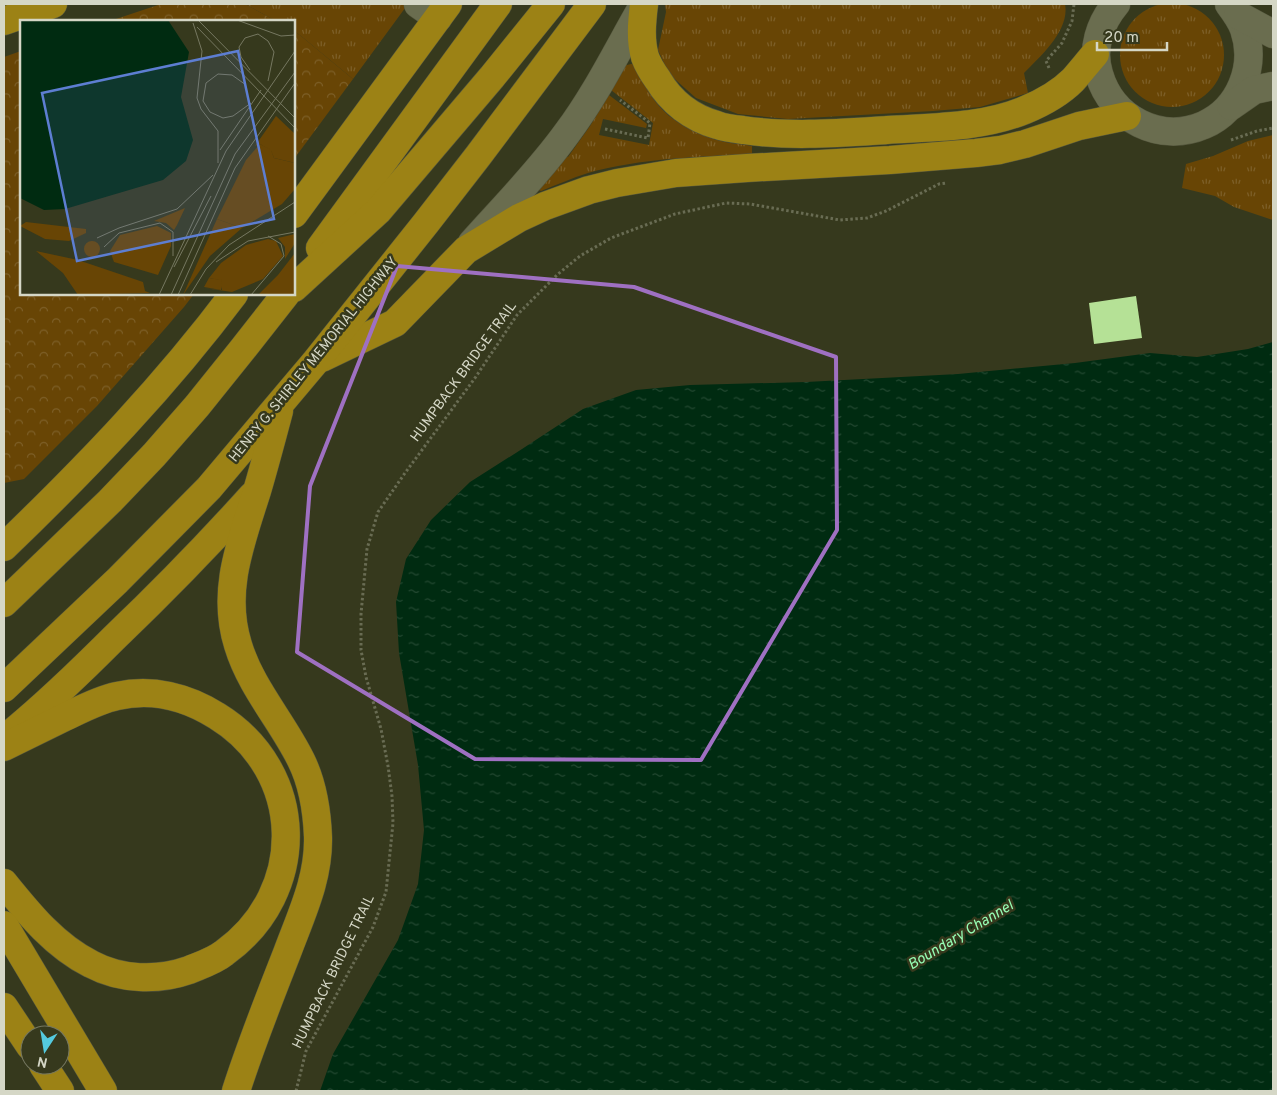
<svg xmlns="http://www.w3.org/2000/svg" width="1277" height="1095" viewBox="0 0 1277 1095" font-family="Overpass,sans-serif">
<defs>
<pattern id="grass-tufts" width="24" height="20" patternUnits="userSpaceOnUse" patternTransform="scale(1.25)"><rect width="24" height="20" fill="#684505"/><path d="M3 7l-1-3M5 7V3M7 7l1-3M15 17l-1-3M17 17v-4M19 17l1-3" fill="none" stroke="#7d5f28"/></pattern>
<pattern id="forest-crowns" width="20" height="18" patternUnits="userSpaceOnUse" patternTransform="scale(1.25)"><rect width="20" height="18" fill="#684505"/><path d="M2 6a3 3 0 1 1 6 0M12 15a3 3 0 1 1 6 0" fill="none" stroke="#7d5f28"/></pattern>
<pattern id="water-ripples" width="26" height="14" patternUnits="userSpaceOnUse" patternTransform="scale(1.25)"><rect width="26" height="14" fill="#002b11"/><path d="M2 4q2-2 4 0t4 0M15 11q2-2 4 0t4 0" fill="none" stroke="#244932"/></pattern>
</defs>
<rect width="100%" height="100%" fill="#36391d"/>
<g fill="url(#grass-tufts)">
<circle cx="1172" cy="55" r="52"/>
<path d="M245 4H408L353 79 301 36 294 31V21H276Z"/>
<path d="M665 4H1065C1070 30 1041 56 1024 73L1028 93 980 107 933 111 788 119 738 114 696 98 669 74 658 50 666 12Z"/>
<path d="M635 63C641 76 646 89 655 101 670 122 699 136 725 142 734 144 743 144 752 146V154C697 157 641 158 588 173 572 178 556 185 541 191L535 188 561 153 568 157 590 126 609 95 647 124 646 128 603 119 599 135 649 145 653 123 611 90 623 66Z"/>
<path d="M1273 135V220L1234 207 1215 196 1182 188 1186 164 1213 156 1248 141Z"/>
</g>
<g fill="url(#forest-crowns)">
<path d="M161 4H245L276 21H110Z"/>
<path d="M294 31 301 36 353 79 294 159Z"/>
<path d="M21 51V294H194L184 307 97 406 24 479 4 483V57Z"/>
</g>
<path fill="url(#water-ripples)" d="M1273 342V1091H320L333 1054 398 940 418 884 424 830 418 765 399 653 396 602 406 559 431 520 470 482 522 449 583 409 636 390 690 385 806 382 958 374 1075 363 1150 353 1197 357 1248 349Z"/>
<path fill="#b5e196" d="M1136 296 1142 338 1094 344 1089 303Z"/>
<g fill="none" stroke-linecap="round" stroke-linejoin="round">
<g stroke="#55573e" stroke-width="29">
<g id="minor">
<path d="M418 4 438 18"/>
<path d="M1116 4C1100 23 1091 49 1099 74 1112 119 1160 144 1204 125 1240 109 1257 66 1244 29 1241 20 1235 12 1229 4"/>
<path d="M1238 15 1273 34"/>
<path d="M1231 106 1254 90 1273 86"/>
<path d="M472 243C504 207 539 172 567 133 597 93 619 47 644 4"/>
</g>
</g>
<g stroke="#55573e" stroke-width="29">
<g id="highway">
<path d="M644 4C642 21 640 40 645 57 648 65 653 73 658 80 671 102 692 118 717 125 725 128 734 129 743 130 790 137 839 133 887 130 932 127 982 128 1025 110 1042 103 1060 93 1073 80 1081 71 1088 62 1095 54"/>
<path d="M4 21 53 4"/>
<path d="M294 214 448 4"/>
<path d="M320 248 498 4"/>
<path d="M294 288 378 211 492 77 551 4"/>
<path d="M322 358 395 323 466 250 519 218 545 206 589 190 617 183 676 173 747 168 890 160 976 153 1000 150 1025 144 1079 126 1127 116"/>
<path d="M4 547C87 467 165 386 234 294"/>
<path d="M4 603 110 501 154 455 197 406 242 350 286 294"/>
<path d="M4 688 117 581 209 488 316 361 426 223 478 156 592 4"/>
<path d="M14 731C49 702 82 670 114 638 162 592 208 545 252 496"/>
<path d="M4 747C24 737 43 728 63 718 80 710 98 700 117 696 152 688 187 697 217 716 306 771 309 892 224 953 214 961 201 965 189 970 158 981 121 980 91 964 55 946 29 914 4 883"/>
<path d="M4 925 103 1091"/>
<path d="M4 1007 30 1046"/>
<path d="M43 1065 60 1091"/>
<path d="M236 1091C251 1044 269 999 287 953 301 915 319 879 318 837 317 812 313 784 301 760 282 721 251 688 238 645 221 591 241 542 257 491 265 464 272 437 279 411"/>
</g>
</g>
<g stroke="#696c53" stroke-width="3" stroke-dasharray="2.5 2.5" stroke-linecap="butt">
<path d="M1049 68 1046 61 1062 43 1072 21 1074 4"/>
<path d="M605 129 648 138 650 123 620 100"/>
<path d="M1231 140 1257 131 1273 128"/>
<path d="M296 1091 306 1051 373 927 386 892 393 823 392 796 388 766 381 729 366 677 361 650V614L367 549 378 512 405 473 475 378 517 315 558 274 580 256 611 238 675 214 726 203 750 204 840 220 867 218 886 211 939 184 946 183"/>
</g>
<use href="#minor" stroke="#6a6d4f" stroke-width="28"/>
<use href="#highway" stroke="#9c8215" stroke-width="28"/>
</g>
<path fill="none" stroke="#9f70c2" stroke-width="4" stroke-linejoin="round" d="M397 266 634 287 836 357 837 530 701 760 475 759 297 652 310 486Z"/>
<g text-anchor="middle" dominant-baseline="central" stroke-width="5" stroke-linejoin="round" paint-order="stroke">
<g font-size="14" fill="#d5d7c6" stroke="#36391d">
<text transform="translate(314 360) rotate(-51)">HENRY G. SHIRLEY MEMORIAL HIGHWAY</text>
<text transform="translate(464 372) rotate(-54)">HUMPBACK BRIDGE TRAIL</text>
<text transform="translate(334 972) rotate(-64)">HUMPBACK BRIDGE TRAIL</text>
</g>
<g font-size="15" font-style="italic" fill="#97feb5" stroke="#36391d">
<text transform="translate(961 936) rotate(-31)">Boundary Channel</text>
</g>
</g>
<g transform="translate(20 20)">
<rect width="275" height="275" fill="#36391d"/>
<path d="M256 96 275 114V143L254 138 251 131 240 124 235 126ZM165 188 157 205 151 202 157 205 154 210 146 203 134 201ZM197 199 222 208 190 236 163 275ZM6 202 66 209V213L49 221 25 219 0 206ZM137 206 151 213V226L138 255 94 242 90 231 100 215ZM275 214V223L265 239V227L258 218ZM248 219 256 221 263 236 243 259 212 272 184 268 202 270 199 260 189 258 201 243 226 225ZM64 229a8 8 0 1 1 16 0a8 8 0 1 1-16 0ZM16 231 58 240 123 262 125 271 130 273 58 275 43 253Z" fill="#684505"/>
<path d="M240 124 251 130 254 138 275 143V169L262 184 222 208 197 199 226 140ZM189 258 202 260 201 270 184 267Z" fill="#684505"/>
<path d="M275 233V275H238L258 255Z" fill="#684505"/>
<path d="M0 0H148L169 32 161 77 173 120 166 141 143 160 45 189 24 190 0 178Z" fill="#002b11"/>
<path fill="none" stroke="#767861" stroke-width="1" d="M178 0 275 98M217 0 261 16 275 15M173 3 182 31 177 78 181 89 198 111V143M177 7 275 108M230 50 221 37 219 27 225 18 238 14 248 21 254 32 248 61M226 65 212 55 198 54 186 63 183 81 190 92 203 98 213 96 231 83M200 130 241 70M77 218 99 208 157 189 193 155M84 227 99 213 140 203 153 212V236M196 242 228 221 275 212M154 247 191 176M139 275 206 131 275 31M151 275 215 134 275 52M158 275 215 148 275 63M170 275 186 249 209 225 275 182M231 275 264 236 261 224 248 216"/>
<path fill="#5d7ed2" fill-opacity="0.15" stroke="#5d7ed2" stroke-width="2.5" d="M218 31 254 199 57 241 22 73Z"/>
<rect width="275" height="275" fill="none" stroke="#d5d7c6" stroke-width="2.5"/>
</g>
<rect width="1277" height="1095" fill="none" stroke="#d5d7c6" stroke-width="10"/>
<g transform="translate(45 1050) rotate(192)"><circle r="24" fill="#36391d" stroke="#767861"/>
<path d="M0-4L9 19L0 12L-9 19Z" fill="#54cade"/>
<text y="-8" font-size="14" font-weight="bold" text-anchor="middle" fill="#d5d7c6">N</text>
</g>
<path d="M1097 42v8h70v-8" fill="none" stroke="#d5d7c6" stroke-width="2.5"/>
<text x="1104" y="42" font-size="15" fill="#d5d7c6" stroke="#36391d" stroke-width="4" paint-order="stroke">20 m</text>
</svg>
